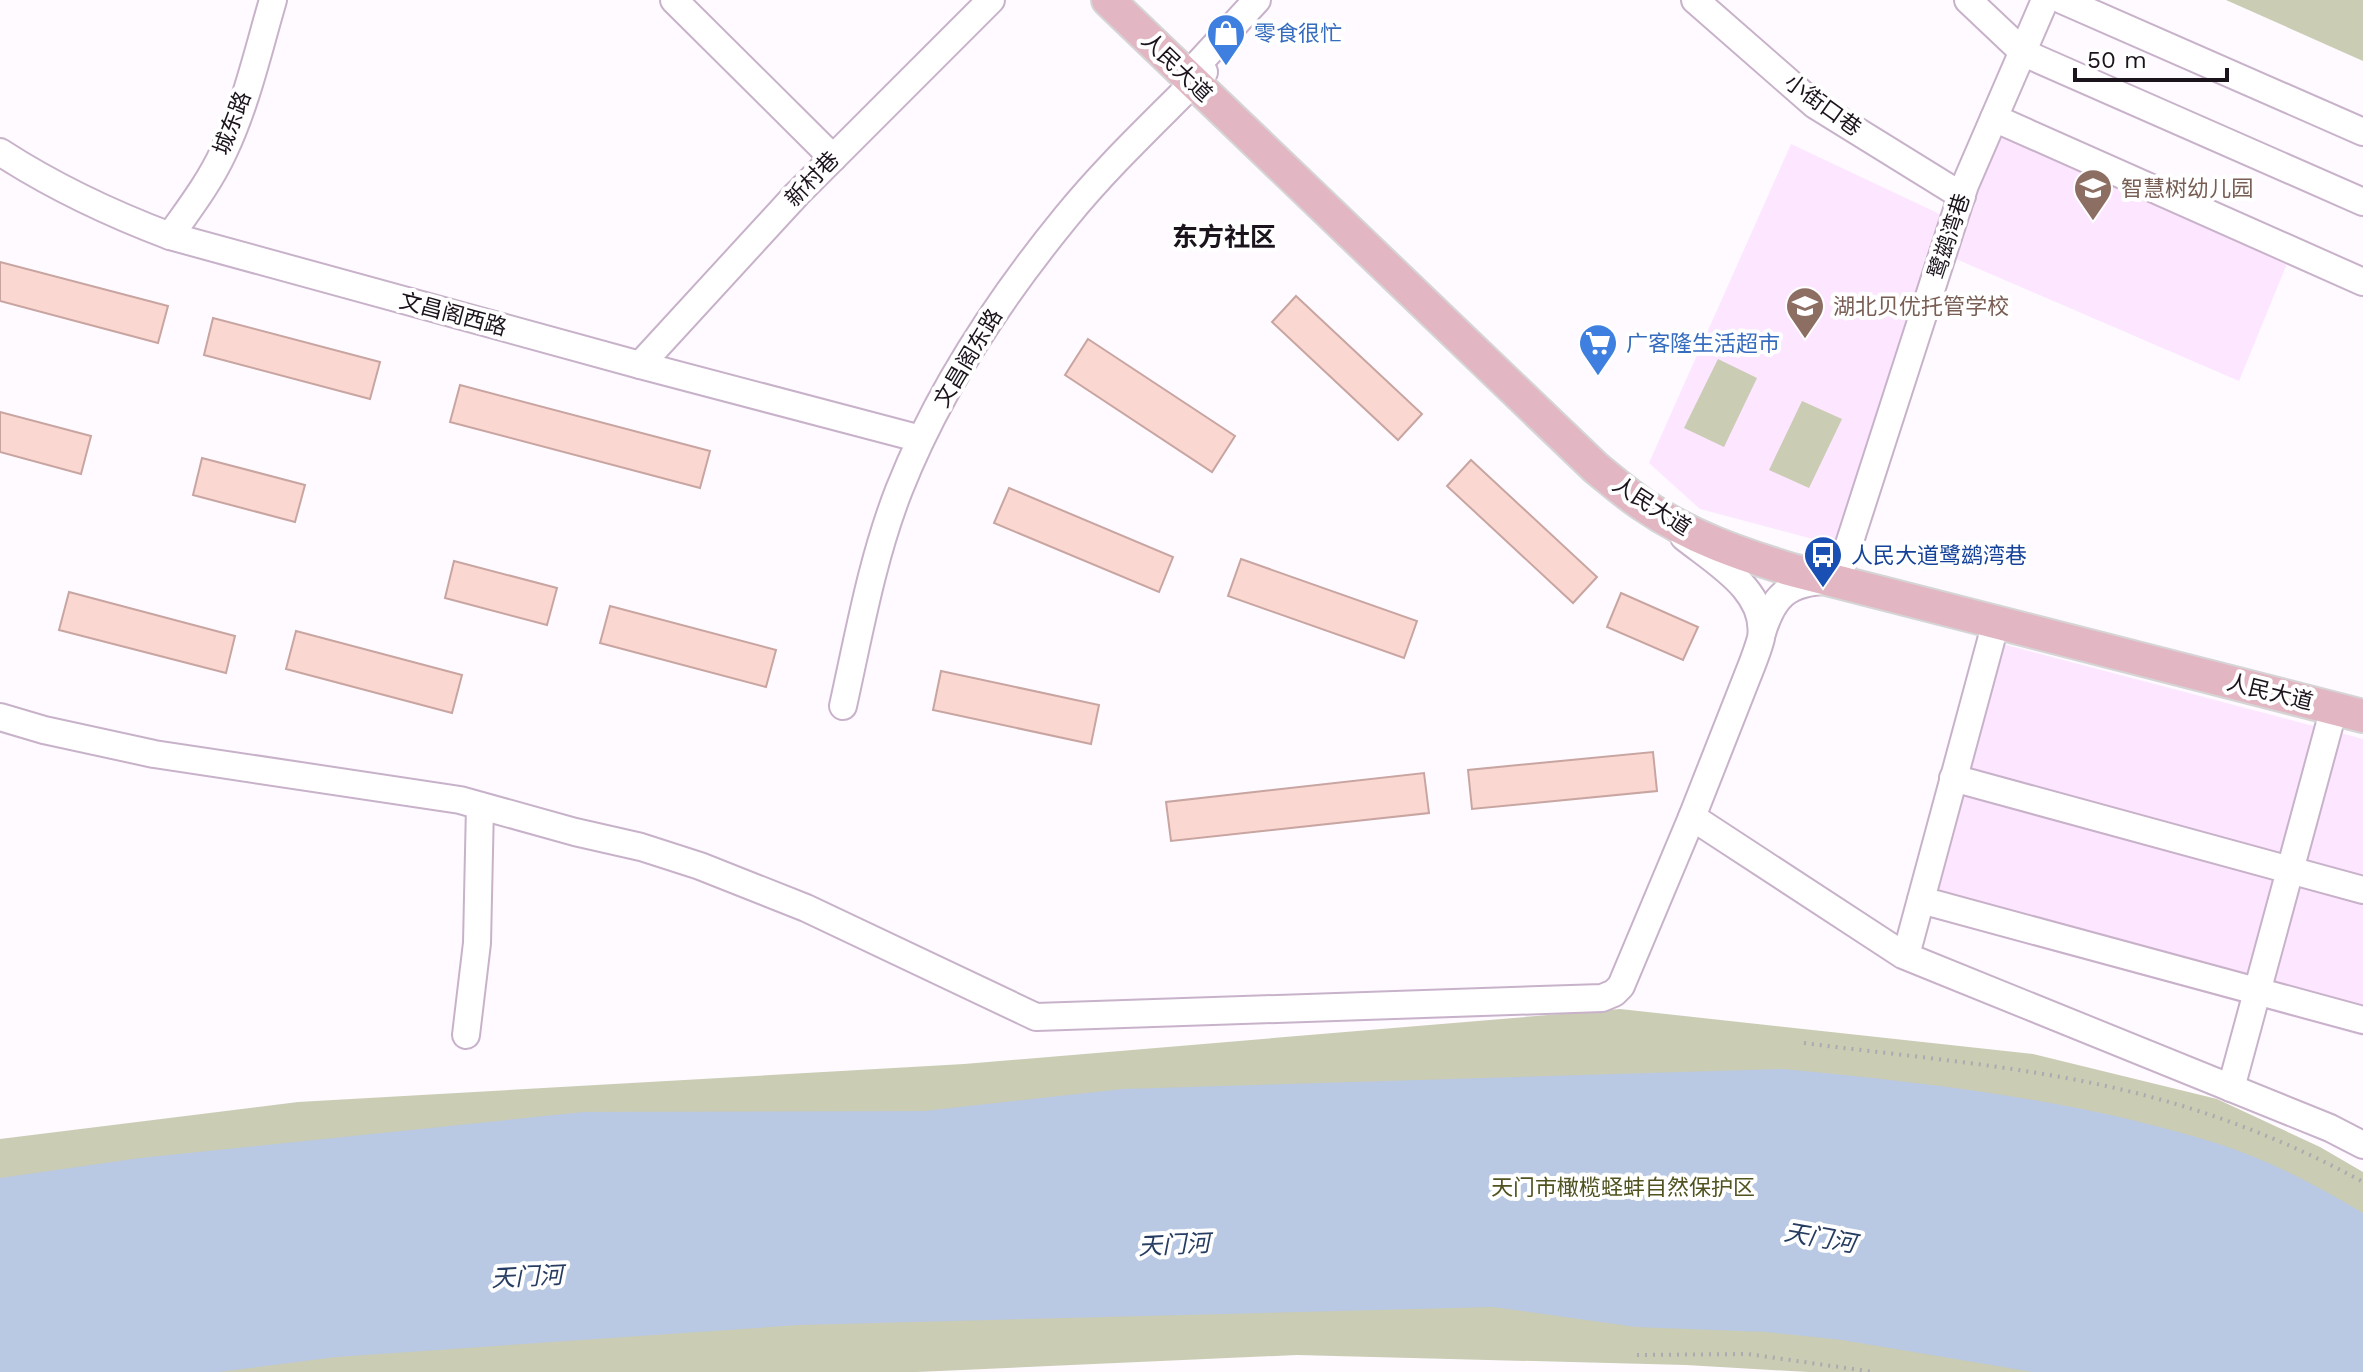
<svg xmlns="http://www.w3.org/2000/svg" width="2363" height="1372" viewBox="0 0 2363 1372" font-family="'Work Sans','Noto Sans SC',sans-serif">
<rect width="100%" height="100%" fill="#fefaff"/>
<g fill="#fde6ff">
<path d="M2002 126 2291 254 2239 381 1956 259 1976 191Z"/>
<path d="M1791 144 1946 217 1839 546 1700 509 1649 463Z"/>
<path d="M1995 642 2363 739V1036L1920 915Z"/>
</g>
<g fill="#caccb4">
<path d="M2226 0H2363V61Z"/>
<path d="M1718 359 1757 378 1724 447 1684 428Z"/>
<path d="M1802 401 1842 419 1809 488 1769 470Z"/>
<path d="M1620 1009 2033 1054 2217 1099 2320 1147 2363 1172V1372H1808L1686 1365 1297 1355 917 1372H0V1139L298 1102 964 1064Z"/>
</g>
<path fill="#b9c8e3" d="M1783 1069C1900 1080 2017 1093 2132 1120 2171 1130 2212 1140 2249 1155 2288 1170 2327 1192 2363 1213V1372H2033L1842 1340 1767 1332 1636 1327 1493 1307 799 1325 336 1357 218 1372H0V1178L140 1158 584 1112 924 1111 1123 1089Z"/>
<g fill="#fbd7d2" stroke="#c8a5a1" stroke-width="2">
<path d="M0 262 168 306 158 343 0 301Z"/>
<path d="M1296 296 1422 414 1398 440 1272 322Z"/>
<path d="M213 318 380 362 370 399 204 355Z"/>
<path d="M1088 339 1235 436 1212 472 1065 375Z"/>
<path d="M460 385 710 451 700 488 450 422Z"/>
<path d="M0 412 91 436 81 474 0 452Z"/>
<path d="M202 458 305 485 295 522 193 495Z"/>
<path d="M1471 460 1597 577 1573 603 1447 486Z"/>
<path d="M1009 488 1173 557 1159 592 994 523Z"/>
<path d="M1241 559 1417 621 1404 658 1228 596Z"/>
<path d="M454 561 557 588 547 625 445 598Z"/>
<path d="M69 592 235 636 226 673 59 630Z"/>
<path d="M1621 593 1698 627 1683 660 1607 627Z"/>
<path d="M610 606 776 650 766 687 600 643Z"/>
<path d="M296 631 462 675 452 713 286 669Z"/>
<path d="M941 671 1099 705 1091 744 933 710Z"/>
<path d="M1653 752 1657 791 1472 809 1468 770Z"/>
<path d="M1424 773 1429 813 1171 841 1166 802Z"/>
</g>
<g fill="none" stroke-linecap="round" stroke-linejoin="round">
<g stroke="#c8b2ca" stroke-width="30">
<g id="minor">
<path d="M674 0 833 158"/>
<path d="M1695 0 1815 105 1962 196"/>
<path d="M1968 0 2024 53 2363 202"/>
<path d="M2062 0 2363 132"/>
<path d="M1187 76 1257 0"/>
<path d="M1994 118 2363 282"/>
<path d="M0 152C54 187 109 213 170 236L640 365 921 439"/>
<path d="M170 236C189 209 209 183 223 153 246 105 258 51 273 0"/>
<path d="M640 365 797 194 991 0"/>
<path d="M1684 537C1715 562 1768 591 1761 638 1759 646 1756 654 1753 662L1692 817 1903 955 2330 1128 2363 1145"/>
<path d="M1841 569 1965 185 2045 0"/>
<path d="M1762 633C1773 597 1787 582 1827 581"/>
<path d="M843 706C859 634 872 559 899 490 938 391 999 299 1066 217 1108 165 1158 119 1204 72"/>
<path d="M0 717 44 730 154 754 460 800 575 832 641 847 700 866 806 908 1036 1017 1602 998 1614 993 1621 986 1692 817"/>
<path d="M1953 778 2363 890"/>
<path d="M1921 900 2363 1020"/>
<path d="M1906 955 1996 622"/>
<path d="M466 1035 477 943 480 806"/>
<path d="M2231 1088 2334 708"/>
</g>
</g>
<g stroke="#d6d5d6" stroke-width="36">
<path id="major" d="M1108 0 1596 468C1612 481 1628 495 1645 506 1690 537 1740 554 1792 570L2363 716"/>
</g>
<g stroke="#aea9af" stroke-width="4" stroke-dasharray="2 6" stroke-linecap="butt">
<path d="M1804 1043C1896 1055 1991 1063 2082 1081 2180 1100 2276 1134 2363 1182"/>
<path d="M1637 1355 1748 1354 1874 1372"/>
</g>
<use href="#minor" stroke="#fff" stroke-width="26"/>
<use href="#major" stroke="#e2b7c3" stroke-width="32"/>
</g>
<defs>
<g id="shop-pin" transform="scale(2)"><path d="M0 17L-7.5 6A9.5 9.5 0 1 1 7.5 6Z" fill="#3f7fe0" stroke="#fff"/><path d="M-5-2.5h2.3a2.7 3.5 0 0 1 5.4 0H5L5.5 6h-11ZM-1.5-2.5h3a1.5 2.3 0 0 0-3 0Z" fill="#fff"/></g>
<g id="school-pin" transform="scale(2)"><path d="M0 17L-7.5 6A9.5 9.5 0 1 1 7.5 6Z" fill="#8d6e63" stroke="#fff"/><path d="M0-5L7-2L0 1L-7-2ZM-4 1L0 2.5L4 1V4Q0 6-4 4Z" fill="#fff"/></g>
<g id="supermarket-pin" transform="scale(2)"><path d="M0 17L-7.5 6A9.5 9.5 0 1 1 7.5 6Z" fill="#3f7fe0" stroke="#fff"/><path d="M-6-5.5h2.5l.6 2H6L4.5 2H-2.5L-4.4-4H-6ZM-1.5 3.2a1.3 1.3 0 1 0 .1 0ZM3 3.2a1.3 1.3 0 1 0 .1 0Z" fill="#fff"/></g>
<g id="bus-pin" transform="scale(2)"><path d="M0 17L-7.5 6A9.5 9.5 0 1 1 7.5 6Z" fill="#1a4fb4" stroke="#fff"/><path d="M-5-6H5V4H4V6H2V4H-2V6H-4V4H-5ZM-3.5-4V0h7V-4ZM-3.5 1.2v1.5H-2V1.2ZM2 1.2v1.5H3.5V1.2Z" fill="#fff"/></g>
</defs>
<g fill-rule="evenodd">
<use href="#shop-pin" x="1226" y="33"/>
<use href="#school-pin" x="2093" y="188"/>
<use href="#school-pin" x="1805" y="306"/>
<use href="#supermarket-pin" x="1598" y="343"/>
<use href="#bus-pin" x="1823" y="555"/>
</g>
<g text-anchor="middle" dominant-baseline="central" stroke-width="8" stroke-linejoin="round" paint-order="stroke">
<g font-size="22" fill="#366cbe" stroke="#fff" text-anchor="start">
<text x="1254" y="33">零食很忙</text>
<text x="1626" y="343">广客隆生活超市</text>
</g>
<g font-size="22" fill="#1c141d" stroke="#fff">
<text transform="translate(1177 67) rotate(44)">人民大道</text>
<text transform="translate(1823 105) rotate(36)">小街口巷</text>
<text transform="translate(232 123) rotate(-69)">城东路</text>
<text transform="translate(812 179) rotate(-46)">新村巷</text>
<text transform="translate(1949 236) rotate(-72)">鹭鹚湾巷</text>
<text transform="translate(453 314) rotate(15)">文昌阁西路</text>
<text transform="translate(968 358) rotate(-59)">文昌阁东路</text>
<text transform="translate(1652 506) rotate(33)">人民大道</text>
<text transform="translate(2270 692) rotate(14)">人民大道</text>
</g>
<g font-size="22" fill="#785e54" stroke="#fff" text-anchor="start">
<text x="2121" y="188">智慧树幼儿园</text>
<text x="1833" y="306">湖北贝优托管学校</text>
</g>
<g font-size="22" fill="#164399" stroke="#fff" text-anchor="start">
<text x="1851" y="555">人民大道鹭鹚湾巷</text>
</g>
<g font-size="22" fill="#505220" stroke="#fff">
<text x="1623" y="1187">天门市橄榄蛏蚌自然保护区</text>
</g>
<g font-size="24" font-style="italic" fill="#273c61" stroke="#fff">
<text transform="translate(1820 1238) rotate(10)">天门河</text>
<text transform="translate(1174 1245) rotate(-3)">天门河</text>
<text transform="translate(527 1277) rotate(-3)">天门河</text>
</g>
<g font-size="26" font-weight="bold" fill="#1c141d" stroke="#fff">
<text x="1224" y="237">东方社区</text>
</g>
</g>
<path d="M2075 68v12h152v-12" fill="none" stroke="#1c141d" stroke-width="4"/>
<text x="2087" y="68" font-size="24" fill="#1c141d" stroke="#ffffff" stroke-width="6" paint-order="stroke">50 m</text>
</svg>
